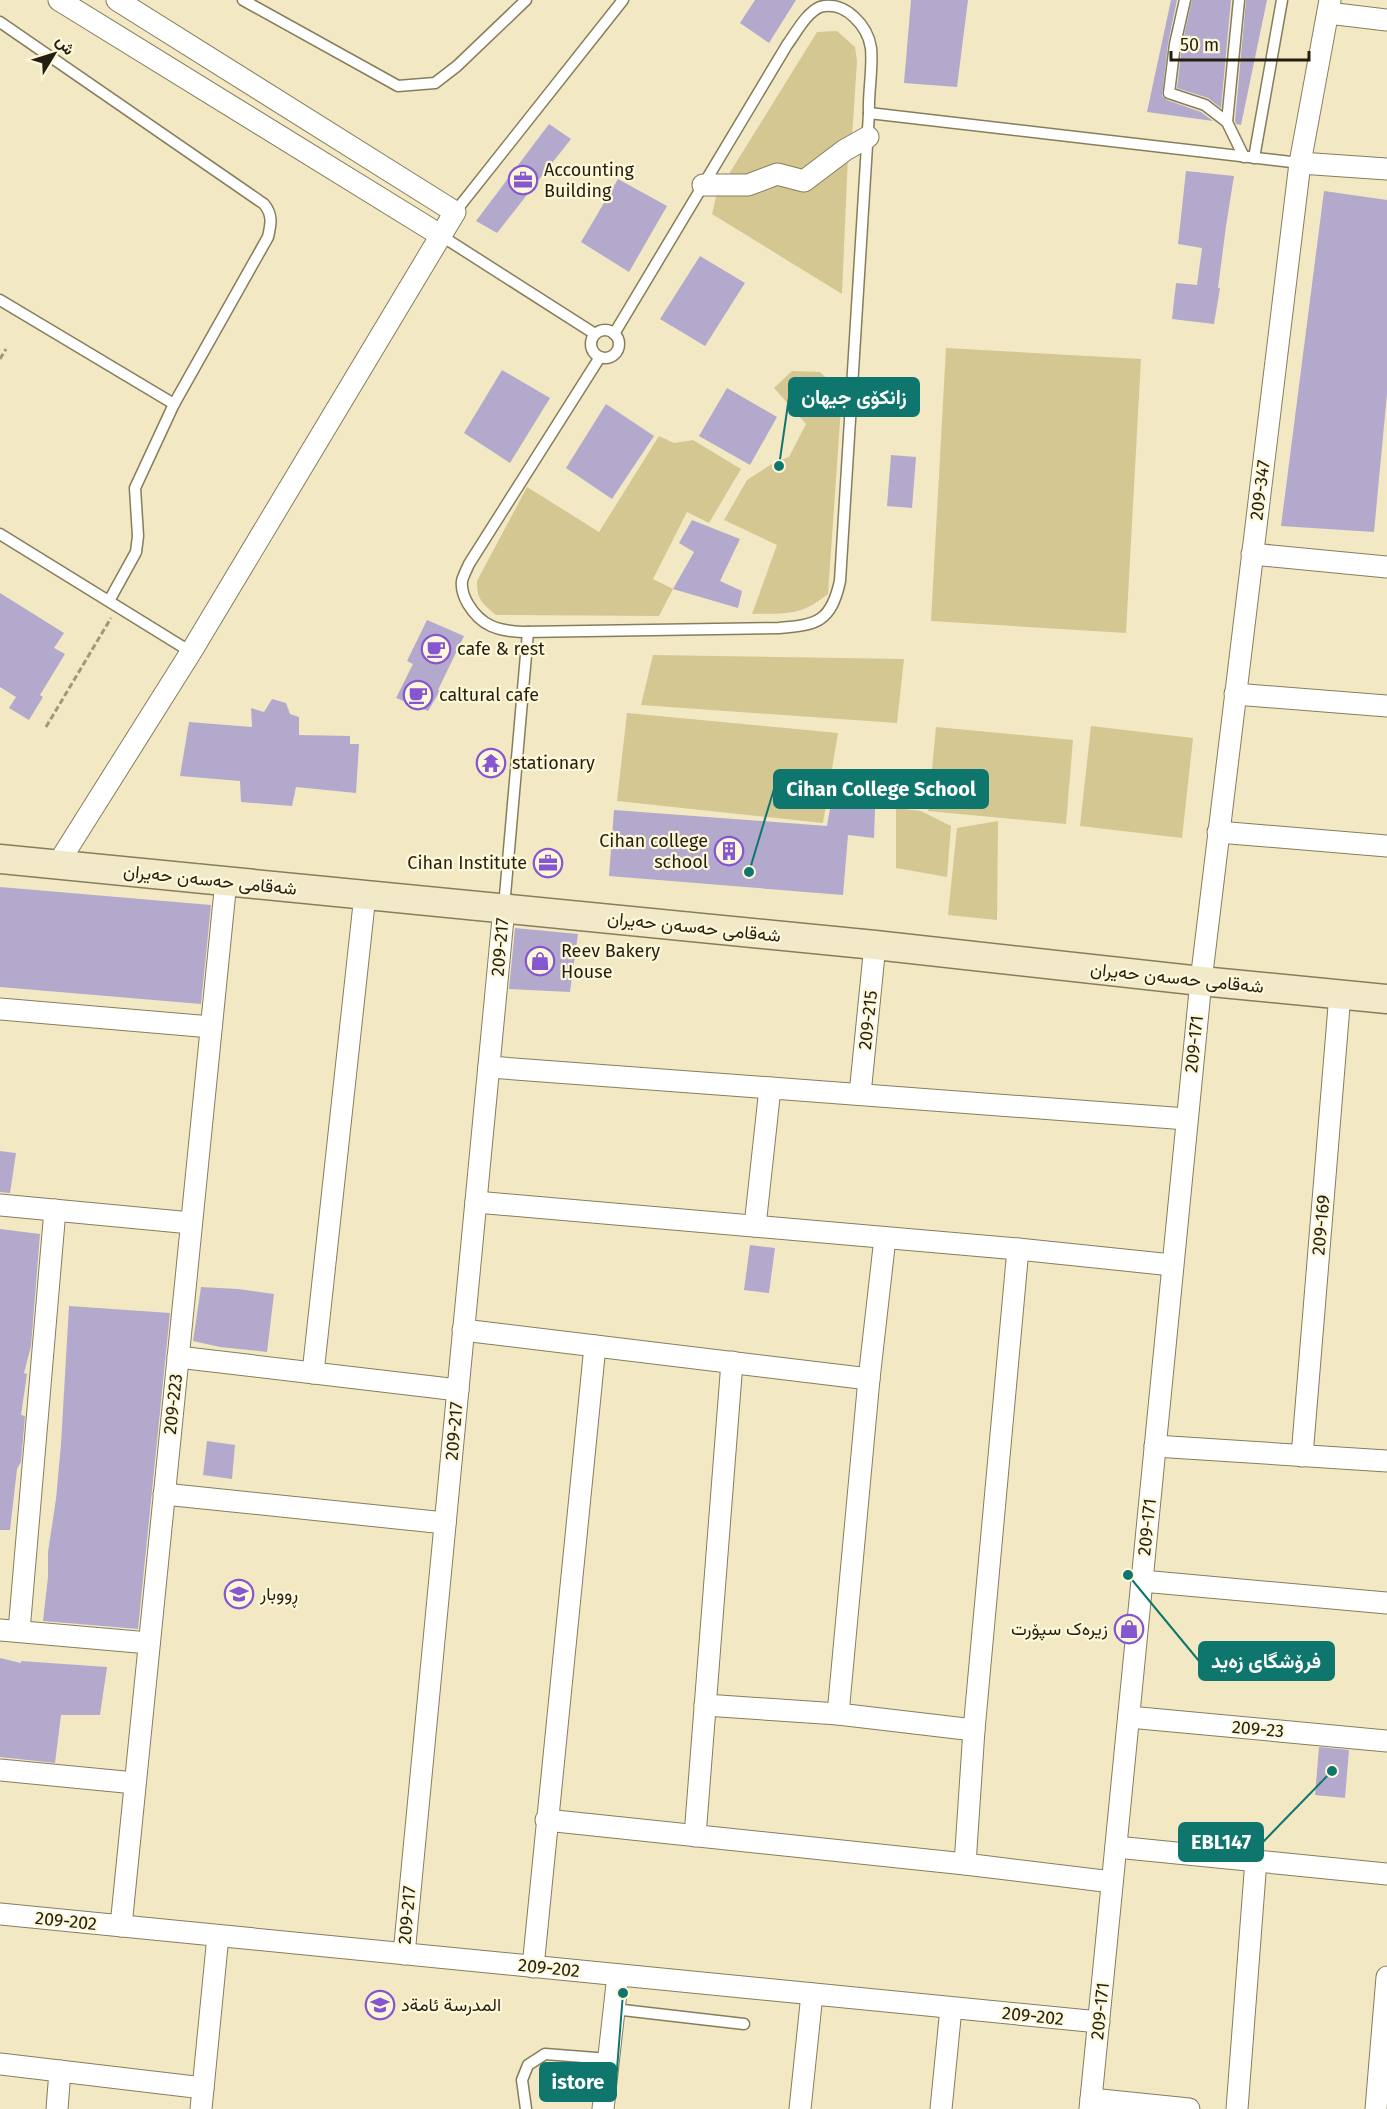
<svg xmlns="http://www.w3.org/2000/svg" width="1387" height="2109" viewBox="0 0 1387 2109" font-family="'Fira Sans',Vazirmatn,sans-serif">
<rect width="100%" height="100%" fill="#f2e9c4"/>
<g fill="#d4c792">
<path d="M837 31 855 47 857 61 852 138 804 175 724 182 817 32Z"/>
<path d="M848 155 842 294 712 214 718 189 752 191Z"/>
<path d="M946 348 1141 359 1126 633 931 621Z"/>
<path d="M792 371 820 372 842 393 828 594C799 617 787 613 752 614L777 545 724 520 747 480 775 462 789 457 806 424 774 388Z"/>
<path d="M659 436 674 443 693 440 741 469 709 523 687 512 653 579 673 589 659 616 496 615C482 603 477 600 477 581L527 487 599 532Z"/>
<path d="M653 655 904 659 897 723 641 705Z"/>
<path d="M627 713 838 733 823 823 617 801Z"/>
<path d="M1091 726 1193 738 1182 838 1080 826Z"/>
<path d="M936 727 1073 740 1066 824 928 811Z"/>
<path d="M896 808 921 811 951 826 947 877 896 868Z"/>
<path d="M998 821 997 920 948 915 957 828Z"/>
</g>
<g fill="#b3a9cc">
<path d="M755 0H796L769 43 740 23Z"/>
<path d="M911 0H968L957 87 904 83Z"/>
<path d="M1171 0H1177L1168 43 1162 96 1167 100 1201 112 1213 121 1147 112Z"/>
<path d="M1192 0H1231L1221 108 1208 98 1177 88 1182 45Z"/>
<path d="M1246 0H1267L1241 125 1236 124 1235 121Z"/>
<path d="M549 124 571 139 497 233 476 221Z"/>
<path d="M1186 171 1234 176 1226 226 1218 288H1220L1214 324 1172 319 1176 283 1197 285 1202 248 1178 244Z"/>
<path d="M618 179 667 206 629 272 581 242Z"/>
<path d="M1324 191 1387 200V394L1374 532 1281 526Z"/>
<path d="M700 256 745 283 705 346 660 319Z"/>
<path d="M502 370 550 398 510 463 464 433Z"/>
<path d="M727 388 777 417 750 465 699 436Z"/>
<path d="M606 404 654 436 612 499 566 468Z"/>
<path d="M891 455 916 457 912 508 887 506Z"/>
<path d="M692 520 740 539 720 581 742 591 738 608 673 589 694 552 679 543Z"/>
<path d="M0 593 64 633 54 648 65 654 40 695 43 697 29 720 9 708 16 697 0 687Z"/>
<path d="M427 620 464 636 438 690 440 691 428 711 396 698 413 664 407 661Z"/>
<path d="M272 699 286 703 290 714 299 717V735L350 736V744H359L356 793 296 787 292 806 241 802 240 781 180 776 189 722 252 727 251 708 264 712Z"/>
<path d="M831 803 875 808 874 838 848 835 843 895 609 876 614 810 827 826Z"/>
<path d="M0 887 211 905 201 1004 0 987Z"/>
<path d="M515 928 578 934 570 992 509 989Z"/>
<path d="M0 1151 16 1153 10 1193 0 1192Z"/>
<path d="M0 1229 40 1234 31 1346 24 1373 27 1374 21 1415 25 1416 21 1462 17 1469 10 1530H0Z"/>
<path d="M750 1245 775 1248 769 1293 744 1290Z"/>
<path d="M201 1287 238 1289 274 1294 267 1352 220 1347 193 1341Z"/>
<path d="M69 1306 170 1313 138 1629 43 1621 48 1577V1552L56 1499 61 1444Z"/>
<path d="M207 1441 235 1445 232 1479 203 1475Z"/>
<path d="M0 1658 21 1663V1661L107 1667 100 1715H61L55 1763 0 1757Z"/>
<path d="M1319 1747 1349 1750 1345 1798 1315 1795Z"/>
</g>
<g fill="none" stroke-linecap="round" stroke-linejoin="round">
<g stroke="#867d5b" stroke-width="13">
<g id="lane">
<path d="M243 0 398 86 435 83 457 66 526 0"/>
<path d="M1185 0 1175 44 1169 93 1205 105 1227 122 1244 157"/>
<path d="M0 22 264 204C273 215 271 224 268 237L174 404 135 488 138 536 136 552 109 601"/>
<path d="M869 113 1300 163"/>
<path d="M1227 122 1239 0"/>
<path d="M1254 158 1282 0"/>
<path d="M455 212 623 0"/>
<path d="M440 235 595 334"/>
<path d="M0 300 174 404"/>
<circle cx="605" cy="344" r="14"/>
<path d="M600 357 469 564C467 569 463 576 462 581 461 589 464 597 468 604 481 626 498 631 523 632L779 628C817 625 831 622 840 581L869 113C868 92 873 70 871 48 868 27 846 0 820 7 806 13 796 33 787 45L614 334"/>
<path d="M0 534 191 652"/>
<path d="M504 907 528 632"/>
<path d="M614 2009 744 2024"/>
<path d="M526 2109 522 2080 528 2065 545 2054 609 2059"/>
</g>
</g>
<g stroke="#867d5b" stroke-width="23">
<g id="street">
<path d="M59 0 440 235"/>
<path d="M1328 13 1387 20"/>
<path d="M1300 163 1387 169"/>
<path d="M703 185H748L777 174 804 181 845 150 868 137"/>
<path d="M1252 554 1387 567"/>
<path d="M1235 694 1387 706"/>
<path d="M1218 832 1387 846"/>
<path d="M57 865 191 652 455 212 117 0"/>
<path d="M0 1009 211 1027"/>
<path d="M489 1067 1187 1119"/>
<path d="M860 1094 875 945"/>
<path d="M476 1202 1018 1249 1172 1265"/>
<path d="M0 1205 191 1223"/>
<path d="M755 1226 770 1088"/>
<path d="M463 1330 869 1379"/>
<path d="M178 1357 458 1390"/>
<path d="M313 1373 365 895"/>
<path d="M1155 1446 1387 1461"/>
<path d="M1302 1456 1340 994"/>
<path d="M164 1494 445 1523"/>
<path d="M1142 1581 1387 1603"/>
<path d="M0 1630 149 1643"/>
<path d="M19 1631 55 1210"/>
<path d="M705 1705 838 1714 974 1730"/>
<path d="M838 1714 869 1379 885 1238"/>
<path d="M1129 1717 1387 1741"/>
<path d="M0 1770 135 1783"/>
<path d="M546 1820 965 1864 1112 1882"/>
<path d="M695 1836 732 1362"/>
<path d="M1116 1847 1387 1874"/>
<path d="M965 1864 974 1730 1018 1249"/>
<path d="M0 1914 1099 2022"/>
<path d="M121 1926 226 881"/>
<path d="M404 1954 504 908"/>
<path d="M533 1967 595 1346"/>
<path d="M0 2064 203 2088"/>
<path d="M1091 2099 1189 2109"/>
<path d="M57 2109 60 2071"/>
<path d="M201 2109 218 1936"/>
<path d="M603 2109 618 1975"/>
<path d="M800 2109 812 1994"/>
<path d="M941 2109 951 2008"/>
<path d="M1090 2109 1201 981 1300 163 1330 0"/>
<path d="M1237 2109 1256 1860"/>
<path d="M1376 2109 1387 1977"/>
</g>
</g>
<g stroke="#867d5b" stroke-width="31">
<path id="secondary" d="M0 859 875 945 1201 981 1387 999"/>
</g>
<g stroke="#9f987c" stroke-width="3" stroke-dasharray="6 3" stroke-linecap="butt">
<path d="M0 359 6 349"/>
<path d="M46 727 111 618"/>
</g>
<use href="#lane" stroke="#fff" stroke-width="10"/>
<use href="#street" stroke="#fff" stroke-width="21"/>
<use href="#secondary" stroke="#f1e9c7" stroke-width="28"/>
</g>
<defs>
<g id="office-ring" transform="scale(1.5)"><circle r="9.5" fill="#fef7d9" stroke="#8556cf" stroke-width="1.5"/><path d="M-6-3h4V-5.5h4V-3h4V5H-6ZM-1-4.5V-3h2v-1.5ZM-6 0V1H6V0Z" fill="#8556cf"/></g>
<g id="cafe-ring" transform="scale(1.5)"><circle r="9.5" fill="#fef7d9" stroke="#8556cf" stroke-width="1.5"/><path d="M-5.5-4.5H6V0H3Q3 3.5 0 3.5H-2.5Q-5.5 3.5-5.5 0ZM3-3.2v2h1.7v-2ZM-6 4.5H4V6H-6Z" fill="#8556cf"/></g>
<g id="temple-ring" transform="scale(1.5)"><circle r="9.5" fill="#fef7d9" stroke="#8556cf" stroke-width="1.5"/><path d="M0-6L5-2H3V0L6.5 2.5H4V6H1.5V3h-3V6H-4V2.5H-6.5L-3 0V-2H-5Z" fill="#8556cf"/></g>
<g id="building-ring" transform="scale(1.5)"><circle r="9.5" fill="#fef7d9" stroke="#8556cf" stroke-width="1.5"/><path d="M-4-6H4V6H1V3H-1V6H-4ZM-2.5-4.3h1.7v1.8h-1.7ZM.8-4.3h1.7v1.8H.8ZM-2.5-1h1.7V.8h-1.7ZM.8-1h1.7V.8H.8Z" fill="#8556cf"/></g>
<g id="shop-ring" transform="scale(1.5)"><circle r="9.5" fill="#fef7d9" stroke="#8556cf" stroke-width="1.5"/><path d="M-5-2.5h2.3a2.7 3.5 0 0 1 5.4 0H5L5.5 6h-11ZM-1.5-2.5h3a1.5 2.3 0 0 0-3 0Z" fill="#8556cf"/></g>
<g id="school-ring" transform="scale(1.5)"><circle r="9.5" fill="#fef7d9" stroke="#8556cf" stroke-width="1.5"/><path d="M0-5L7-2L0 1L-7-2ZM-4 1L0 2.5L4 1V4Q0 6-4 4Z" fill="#8556cf"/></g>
</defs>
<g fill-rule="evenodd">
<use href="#office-ring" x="523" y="180"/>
<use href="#cafe-ring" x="436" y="649"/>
<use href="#cafe-ring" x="418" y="695"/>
<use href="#temple-ring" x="491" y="763"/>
<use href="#building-ring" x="729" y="851"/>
<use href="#office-ring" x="548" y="863"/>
<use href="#shop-ring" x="540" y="961"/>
<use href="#school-ring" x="239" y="1594"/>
<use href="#shop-ring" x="1129" y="1629"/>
<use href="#school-ring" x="380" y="2005"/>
</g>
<g text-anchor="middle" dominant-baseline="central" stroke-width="4.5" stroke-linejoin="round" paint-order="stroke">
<g font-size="18" fill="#221f11" stroke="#fef7d9" text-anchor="start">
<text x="544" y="170">Accounting<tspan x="544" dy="21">Building</tspan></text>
<text x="457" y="649">cafe &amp; rest</text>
<text x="439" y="695">caltural cafe</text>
<text x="512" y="763">stationary</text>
<text x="708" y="841" text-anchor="end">Cihan college<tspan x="708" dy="21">school</tspan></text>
<text x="527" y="863" text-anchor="end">Cihan Institute</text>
<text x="561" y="951">Reev Bakery<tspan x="561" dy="21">House</tspan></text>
<text x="260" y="1594">ڕووبار</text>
<text x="1108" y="1629" text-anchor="end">زیرەک سپۆرت</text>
<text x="401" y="2005">المدرسة ئامةد</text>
</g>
<g font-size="18" fill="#221f11" stroke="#fef7d9">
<text transform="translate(1260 490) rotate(-83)">209-347</text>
<text transform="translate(210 880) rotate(6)">شەقامی حەسەن حەیران</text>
<text transform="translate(694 927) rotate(6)">شەقامی حەسەن حەیران</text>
<text transform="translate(500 947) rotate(-85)">209-217</text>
<text transform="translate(1177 978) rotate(6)">شەقامی حەسەن حەیران</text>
<text transform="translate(868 1020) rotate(-84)">209-215</text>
<text transform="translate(1194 1044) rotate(-84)">209-171</text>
<text transform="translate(1321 1225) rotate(-85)">209-169</text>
<text transform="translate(173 1404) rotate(-84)">209-223</text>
<text transform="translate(454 1431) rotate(-85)">209-217</text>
<text transform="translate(1147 1527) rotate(-84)">209-171</text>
<text transform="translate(1258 1729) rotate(5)">209-23</text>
<text transform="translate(407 1915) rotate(-85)">209-217</text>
<text transform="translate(66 1921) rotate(6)">209-202</text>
<text transform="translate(549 1968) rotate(6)">209-202</text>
<text transform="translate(1100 2011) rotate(-84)">209-171</text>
<text transform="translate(1033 2016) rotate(6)">209-202</text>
</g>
</g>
<path fill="none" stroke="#0f766e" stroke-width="2" d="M779 466L789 397M749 872L774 789M1128 1575L1199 1661M1332 1771L1263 1842M623 1993L616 2082"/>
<g fill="#0f766e" stroke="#fef7d9" stroke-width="2">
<circle cx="779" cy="466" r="6"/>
<circle cx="749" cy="872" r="6"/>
<circle cx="1128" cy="1575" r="6"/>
<circle cx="1332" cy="1771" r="6"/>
<circle cx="623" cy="1993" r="6"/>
</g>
<g fill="#0f766e" stroke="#0f766e" stroke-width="2">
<rect x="789" y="378" width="130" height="38" rx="6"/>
<rect x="774" y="770" width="214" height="38" rx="6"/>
<rect x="1199" y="1642" width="135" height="38" rx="6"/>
<rect x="1179" y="1823" width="84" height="38" rx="6"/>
<rect x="540" y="2063" width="76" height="38" rx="6"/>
</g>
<g font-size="20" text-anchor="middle" font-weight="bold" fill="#fff">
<text x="854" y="404">زانکۆی جیھان</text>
<text x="881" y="796">Cihan College School</text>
<text x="1266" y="1668">فرۆشگای زەید</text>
<text x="1221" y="1849">EBL147</text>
<text x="578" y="2089">istore</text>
</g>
<g transform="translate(54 54) rotate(52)" stroke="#fef7d9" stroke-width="4.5" paint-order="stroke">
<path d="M0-4.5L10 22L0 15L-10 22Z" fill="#221f11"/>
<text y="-9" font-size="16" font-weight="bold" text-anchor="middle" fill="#221f11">ش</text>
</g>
<path d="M1171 51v9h138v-9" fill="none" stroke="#221f11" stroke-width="3"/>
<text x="1180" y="51" font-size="18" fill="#221f11" stroke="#fef7d9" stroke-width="4.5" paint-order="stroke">50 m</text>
</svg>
